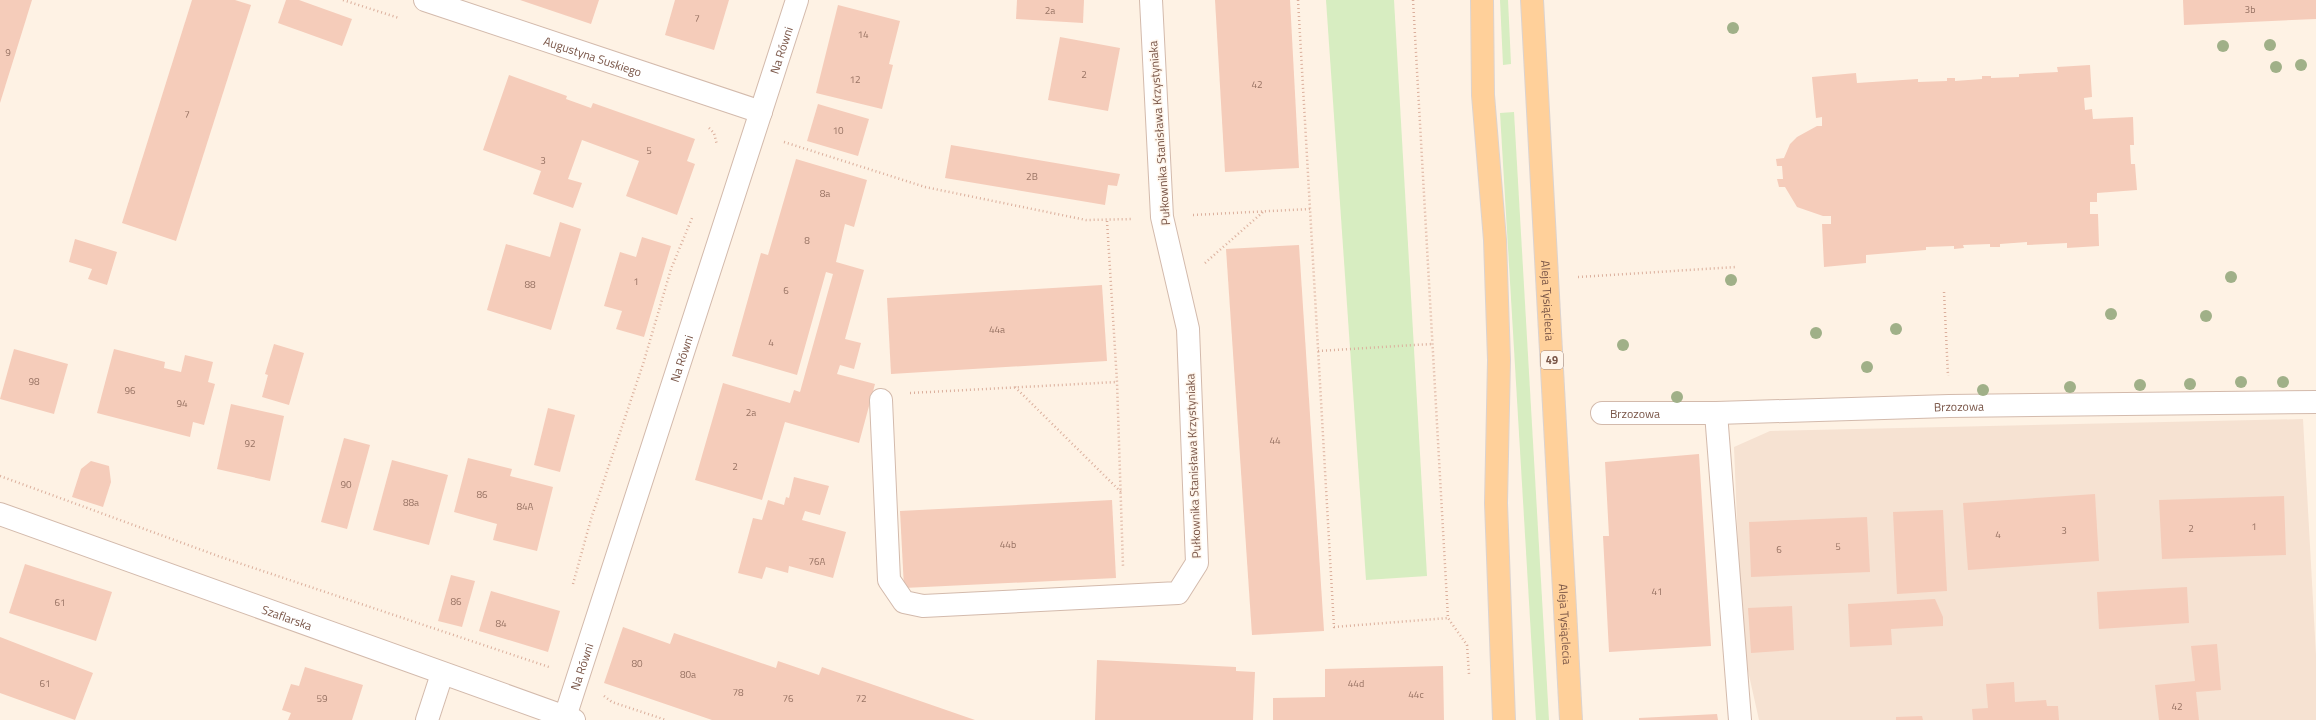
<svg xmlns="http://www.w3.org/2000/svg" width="2316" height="720" viewBox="0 0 2316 720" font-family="'Titillium Web',sans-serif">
<rect width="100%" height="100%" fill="#fef2e4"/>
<path fill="#f6e2d2" d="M2303 419 2316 655V720H1759L1742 644 1734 447 1770 431Z"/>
<g fill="#d7edc1">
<path d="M1326 0H1394L1427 576 1366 580Z"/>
<path d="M1500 0H1508L1511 64 1503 65Z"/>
<path d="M1514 112 1549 720H1536L1500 113Z"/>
</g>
<g fill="#f5ccba">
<path d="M0 0H32L0 103Z"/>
<path d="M192 0H235L251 5 176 241 122 223Z"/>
<path d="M286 0H299L352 19 342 46 278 23Z"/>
<path d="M520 0H599L591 24Z"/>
<path d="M675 0H729L714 50 665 35Z"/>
<path d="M1017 0H1084L1083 23 1016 19Z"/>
<path d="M1215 0H1290L1299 168 1225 172Z"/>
<path d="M2183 0H2316V19L2184 25Z"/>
<path d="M838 5 900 21 889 64 893 65 882 109 816 93Z"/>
<path d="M1060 37 1120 48 1108 111 1048 100Z"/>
<path d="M2090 65 2092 97 2084 98 2085 110 2092 109 2093 119 2133 117 2134 145H2130L2131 164H2135L2137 190 2097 193V202H2090V214H2098L2099 246 2067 248V243L2027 245V242L2000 244V247H1990V244L1963 245 1964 248 1954 249V246L1926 247V250L1866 255V263L1824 267 1822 224H1831V216H1823L1797 207 1785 187H1779L1777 179H1783L1782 166H1777L1776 159 1784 158 1790 144 1797 137 1817 126H1822V117L1816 118 1812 77 1856 73 1857 83 1918 79V82L1947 81V78H1955V81L1982 79V76H1991V78L2019 77V74L2058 72 2057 67Z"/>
<path d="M509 75 567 96 566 99 591 108 593 103 695 139 687 161 695 164 677 215 626 196 639 161 582 140 568 179 582 183 573 208 533 194 541 171 483 150Z"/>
<path d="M818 104 869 119 858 156 807 141Z"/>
<path d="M951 145 1120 174 1117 186 1108 185 1105 205 945 178Z"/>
<path d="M796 159 867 180 854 227 845 224 836 262 864 270 845 339 861 343 854 369 840 365 837 374 875 384 859 443 785 422 762 500 695 480 723 383 790 403 794 390 800 392 833 274 826 272 797 375 732 356 761 253 768 255Z"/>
<path d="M560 222 581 229 551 330 487 310 506 244 550 257Z"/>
<path d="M642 237 671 246 644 337 616 329 622 311 604 306 620 252 636 257Z"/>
<path d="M75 239 117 252 107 285 88 279 92 269 69 262Z"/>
<path d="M1299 245 1324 631 1252 635 1226 249Z"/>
<path d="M1102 285 1107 361 891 374 887 298Z"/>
<path d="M274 344 304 353 289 405 262 397 268 375 265 374Z"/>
<path d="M14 349 68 364 54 414 0 399Z"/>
<path d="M114 349 165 362 164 368 181 372 185 355 213 362 208 382 215 384 204 425 193 422 190 437 97 413Z"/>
<path d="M231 404 284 416 270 481 217 469Z"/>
<path d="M548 408 575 415 560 472 534 465Z"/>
<path d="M344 438 370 445 347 529 321 522Z"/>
<path d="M1699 454 1711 646 1609 652 1603 536H1609L1605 462Z"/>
<path d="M468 458 512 469 510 476 553 487 537 551 493 540 497 524 454 512Z"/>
<path d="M392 460 448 475 429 545 373 530Z"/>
<path d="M91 461 109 466 111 482 103 507 72 497 81 469Z"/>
<path d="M794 477 829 486 820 515 805 511 802 520 846 532 833 578 789 566 788 573 766 567 762 579 738 573 753 518 762 520 768 500 784 505 786 497 789 498Z"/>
<path d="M2095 494 2099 561 1968 570 1963 503Z"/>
<path d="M2284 496 2286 555 2162 559 2159 500Z"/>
<path d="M1112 500 1116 578 904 588 900 511Z"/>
<path d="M1943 510 1947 591 1897 594 1893 512Z"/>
<path d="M1867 517 1870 572 1751 577 1749 522Z"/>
<path d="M25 564 112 592 96 641 9 613Z"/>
<path d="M451 575 475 581 462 627 438 621Z"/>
<path d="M2187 587 2189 623 2099 629 2097 592Z"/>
<path d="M491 591 560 611 548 652 479 631Z"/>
<path d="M1935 599 1943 617V626L1891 629 1892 645 1850 647 1848 604Z"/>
<path d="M1792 606 1794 650 1751 653 1748 608Z"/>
<path d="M623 627 670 644 674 633 776 668 778 661 819 675 822 667 975 720H712L604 683Z"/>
<path d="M0 637 93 673 75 720 0 693Z"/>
<path d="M2217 644 2221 690 2196 692 2199 720H2159L2155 685 2195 681 2191 646Z"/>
<path d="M1097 660 1236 667V671L1255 672 1253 720H1095Z"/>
<path d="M1443 666 1444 720H1273V698L1325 697V669Z"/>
<path d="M305 667 363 685 352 720H288L291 713 282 710 291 684 299 686Z"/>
<path d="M2014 682 2015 702 2046 700 2047 706H2058L2059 720H1973L1972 709 1988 708 1986 684Z"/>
<path d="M1717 714 1718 720H1639V718Z"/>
<path d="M1922 716 1923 720H1896V717Z"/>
</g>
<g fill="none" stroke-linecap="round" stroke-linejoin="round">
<g stroke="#d3baac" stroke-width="24">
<g id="minor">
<path id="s1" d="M425 0 761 112"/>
<path d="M881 400 889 580 904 602 923 606 1178 593 1197 563 1188 329 1162 217 1151 0"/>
<path id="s2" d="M1602 413H1716L1949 406 2316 402"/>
<path d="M1716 413 1740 720"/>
<path id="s3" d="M0 514 574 720"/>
<path id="s4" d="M565 717 797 0"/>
<path d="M427 720 442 674"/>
</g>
</g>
<g stroke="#dcd3cf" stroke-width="24">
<g id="major">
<path d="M1482 0 1483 95 1495 240 1499 360 1496 503 1504 720"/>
<path id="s5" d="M1532 0 1571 720"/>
</g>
</g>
<g stroke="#dbaf9c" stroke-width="2.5" stroke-dasharray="1 3" stroke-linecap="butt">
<path d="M343 0 399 18"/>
<path d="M1298 0 1334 627 1448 618"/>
<path d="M1413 0 1448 618 1467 645 1469 674"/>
<path d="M709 128 714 133 717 145"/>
<path d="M784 142 925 187 1086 220 1133 219"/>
<path d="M1193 215 1310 209"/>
<path d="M1107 221 1117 382 1123 566"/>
<path d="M1205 263 1263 212"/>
<path d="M1578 277 1736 267"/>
<path d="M1944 292 1948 376"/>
<path d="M1318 351 1432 344"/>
<path d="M1015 387 1122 493"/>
<path d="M910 393 1117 382"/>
<path d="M0 476 218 556 549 667"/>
<path d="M573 584 591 519 644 361 671 269 692 218"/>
<path d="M604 696 612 702 666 720"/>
</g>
<use href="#minor" stroke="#fff" stroke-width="22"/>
<use href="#major" stroke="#ffd09a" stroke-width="22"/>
</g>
<g fill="#a0b088">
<circle cx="1733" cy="28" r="6"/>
<circle cx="2270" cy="45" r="6"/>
<circle cx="2223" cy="46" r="6"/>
<circle cx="2301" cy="65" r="6"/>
<circle cx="2276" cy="67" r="6"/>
<circle cx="2231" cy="277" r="6"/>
<circle cx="1731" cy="280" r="6"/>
<circle cx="2111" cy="314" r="6"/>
<circle cx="2206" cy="316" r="6"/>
<circle cx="1896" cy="329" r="6"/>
<circle cx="1816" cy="333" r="6"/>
<circle cx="1623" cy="345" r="6"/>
<circle cx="1867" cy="367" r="6"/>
<circle cx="2241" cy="382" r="6"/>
<circle cx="2283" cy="382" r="6"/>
<circle cx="2190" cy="384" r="6"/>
<circle cx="2140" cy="385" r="6"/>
<circle cx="2070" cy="387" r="6"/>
<circle cx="1983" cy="390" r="6"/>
<circle cx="1677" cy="397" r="6"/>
</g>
<g text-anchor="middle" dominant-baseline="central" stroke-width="3" stroke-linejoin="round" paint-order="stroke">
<g font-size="10" fill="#987364">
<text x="2250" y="9">3b</text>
<text x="1050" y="10">2a</text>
<text x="697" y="18">7</text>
<text x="863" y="34">14</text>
<text x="8" y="52">9</text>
<text x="1084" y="74">2</text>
<text x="855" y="79">12</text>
<text x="1257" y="84">42</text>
<text x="187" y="114">7</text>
<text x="838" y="130">10</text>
<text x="649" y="150">5</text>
<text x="543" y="160">3</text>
<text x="1032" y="176">2B</text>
<text x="825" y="193">8a</text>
<text x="807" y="240">8</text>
<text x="636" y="281">1</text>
<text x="530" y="284">88</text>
<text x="786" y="290">6</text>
<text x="997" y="329">44a</text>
<text x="771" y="342">4</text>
<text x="34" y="381">98</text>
<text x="130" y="390">96</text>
<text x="182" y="403">94</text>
<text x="751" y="412">2a</text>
<text x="1275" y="440">44</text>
<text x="250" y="443">92</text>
<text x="735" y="466">2</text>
<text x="346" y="484">90</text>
<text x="482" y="494">86</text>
<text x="411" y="502">88a</text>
<text x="525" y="506">84A</text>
<text x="2254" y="526">1</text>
<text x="2191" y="528">2</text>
<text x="2064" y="530">3</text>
<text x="1998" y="534">4</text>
<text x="1008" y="544">44b</text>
<text x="1838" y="546">5</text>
<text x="1779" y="549">6</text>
<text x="817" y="561">76A</text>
<text x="1657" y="591">41</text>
<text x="456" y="601">86</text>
<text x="60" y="602">61</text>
<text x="501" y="623">84</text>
<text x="637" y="663">80</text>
<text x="688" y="674">80a</text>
<text x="45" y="683">61</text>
<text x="1356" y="683">44d</text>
<text x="738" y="692">78</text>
<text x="1416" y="694">44c</text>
<text x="322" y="698">59</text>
<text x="788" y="698">76</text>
<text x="861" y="698">72</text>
<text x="2177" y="706">42</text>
</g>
<rect fill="#fff6ec" stroke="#a18578" stroke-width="1" x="1541" y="351" width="22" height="18" rx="3"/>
<g font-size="11" font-weight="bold" fill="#795547">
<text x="1552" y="360">49</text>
</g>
<g font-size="12" fill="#795547" stroke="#fff6ec">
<text stroke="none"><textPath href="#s4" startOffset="701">Na Równi</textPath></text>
<text stroke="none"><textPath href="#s1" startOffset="177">Augustyna Suskiego</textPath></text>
<text transform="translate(1159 133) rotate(-94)">Pułkownika Stanisława Krzystyniaka</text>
<text stroke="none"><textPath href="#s5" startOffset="301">Aleja Tysiąclecia</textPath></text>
<text stroke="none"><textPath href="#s4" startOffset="377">Na Równi</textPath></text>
<text stroke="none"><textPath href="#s2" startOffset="357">Brzozowa</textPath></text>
<text stroke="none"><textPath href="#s2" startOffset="33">Brzozowa</textPath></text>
<text transform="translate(1193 466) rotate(-92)">Pułkownika Stanisława Krzystyniaka</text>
<text stroke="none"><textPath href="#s3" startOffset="305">Szaflarska</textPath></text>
<text stroke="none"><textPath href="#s5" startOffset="625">Aleja Tysiąclecia</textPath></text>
<text stroke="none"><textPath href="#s4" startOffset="53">Na Równi</textPath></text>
</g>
</g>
</svg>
